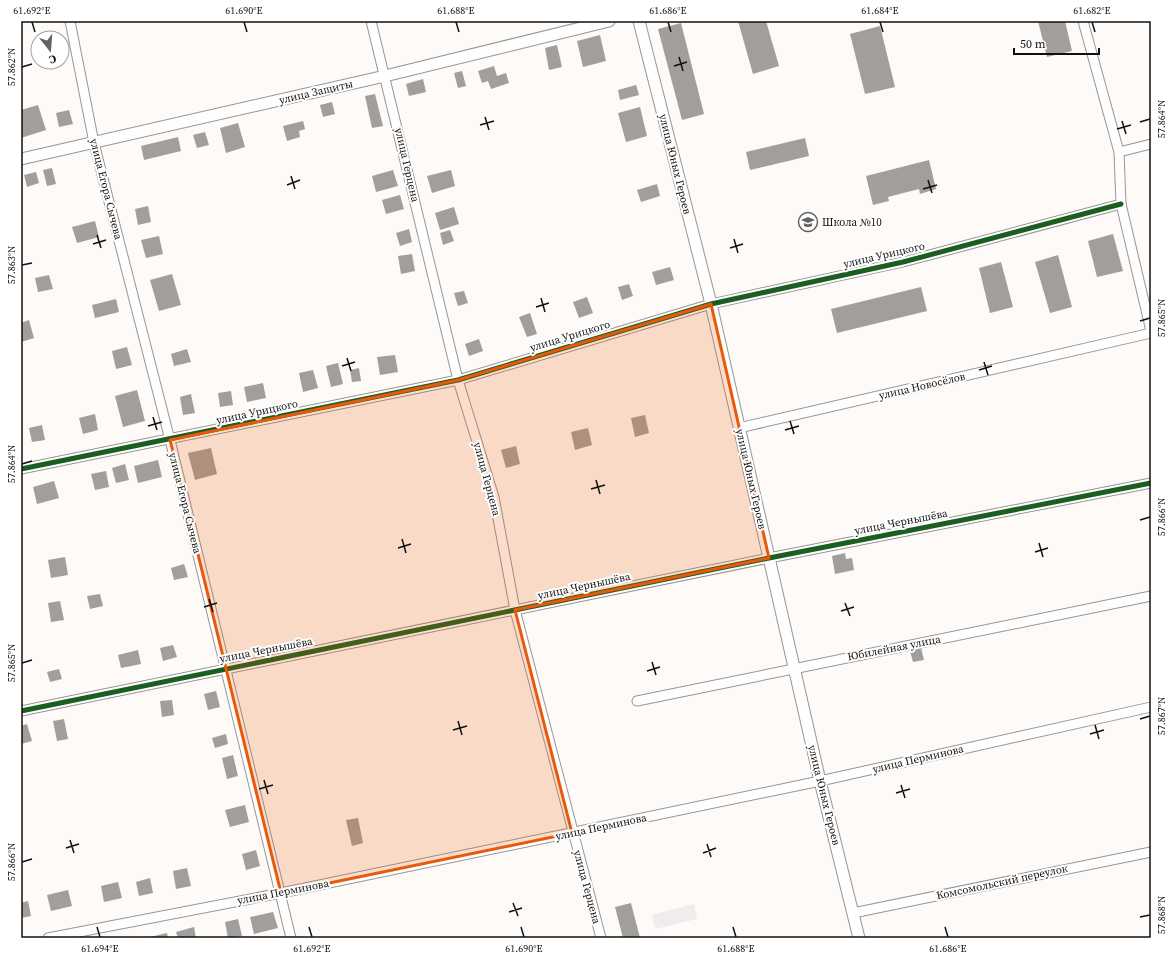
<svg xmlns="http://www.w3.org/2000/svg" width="1172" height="959" viewBox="0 0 1172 959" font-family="'Source Serif 4',serif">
<rect width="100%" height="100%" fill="#fdfaf7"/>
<path fill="#efebee" d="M694 904 697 919 655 929 652 915Z"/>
<g fill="#a19e9c">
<path d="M738 21H766L779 66 753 74Z"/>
<path d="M1038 21H1065L1072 51 1047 57Z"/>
<path d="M681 23 704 114 682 120 658 29Z"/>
<path d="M880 26 895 87 865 94 850 34Z"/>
<path d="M600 35 606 61 583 67 577 41Z"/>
<path d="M557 45 562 67 549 70 545 48Z"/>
<path d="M494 66 497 76 506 73 509 83 491 89 488 81 482 83 478 71Z"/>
<path d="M462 71 466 86 458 88 454 73Z"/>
<path d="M423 79 426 92 409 96 406 84Z"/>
<path d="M636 85 639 95 620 100 618 90Z"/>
<path d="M375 94 383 126 372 128 365 96Z"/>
<path d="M332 102 335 114 323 117 320 105Z"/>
<path d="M38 105 46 130 21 138V110Z"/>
<path d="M640 107 647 136 626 142 618 113Z"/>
<path d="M69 110 73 124 59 127 56 113Z"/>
<path d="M303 121 305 129 299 131 300 137 287 141 283 126Z"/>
<path d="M238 123 245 147 226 153 220 128Z"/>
<path d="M205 132 209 145 197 148 193 135Z"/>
<path d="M178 137 181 151 144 160 141 146Z"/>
<path d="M805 138 809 156 750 170 746 152Z"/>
<path d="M929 160 936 189 920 194 919 189 888 197 889 201 873 205 866 176Z"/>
<path d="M52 168 56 184 47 186 43 170Z"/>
<path d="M393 170 398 186 376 192 372 176Z"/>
<path d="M451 170 455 186 432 193 427 176Z"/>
<path d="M36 172 39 183 27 187 24 175Z"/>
<path d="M657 184 660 196 641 202 637 190Z"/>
<path d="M400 195 404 209 386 214 382 200Z"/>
<path d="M148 206 151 222 138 225 135 209Z"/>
<path d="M454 207 459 224 440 230 435 213Z"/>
<path d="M95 221 99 237 77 243 72 227Z"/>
<path d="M409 229 412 242 400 246 396 233Z"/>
<path d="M450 230 454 241 443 245 440 233Z"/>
<path d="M1113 234 1123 271 1097 277 1088 241Z"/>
<path d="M159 236 163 254 146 258 141 240Z"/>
<path d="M412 254 415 271 401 274 398 256Z"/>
<path d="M1058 255 1072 307 1050 313 1035 262Z"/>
<path d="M1001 262 1013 307 990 313 979 268Z"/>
<path d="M670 267 674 280 656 285 652 272Z"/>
<path d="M172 274 181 305 159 311 150 280Z"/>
<path d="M49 275 53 289 38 292 35 278Z"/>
<path d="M629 284 633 296 622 300 618 287Z"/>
<path d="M921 287 927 311 837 333 831 309Z"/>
<path d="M464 291 468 303 458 306 454 293Z"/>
<path d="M587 297 593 313 579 318 573 302Z"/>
<path d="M116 299 119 312 95 318 92 305Z"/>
<path d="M530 313 537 334 527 337 519 317Z"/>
<path d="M29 320 34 338 21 342V323Z"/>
<path d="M479 339 483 351 469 356 465 344Z"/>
<path d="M127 347 132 365 116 369 112 351Z"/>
<path d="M187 349 191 362 174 366 171 354Z"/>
<path d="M395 355 398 372 380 375 377 357Z"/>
<path d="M338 363 343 384 331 387 326 366Z"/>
<path d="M359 368 361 381 352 382 350 370Z"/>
<path d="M313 370 318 388 303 392 299 373Z"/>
<path d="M263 383 266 398 247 402 244 387Z"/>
<path d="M137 390 145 421 123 427 115 396Z"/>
<path d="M231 391 233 405 220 407 218 393Z"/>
<path d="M191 394 195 413 183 415 180 397Z"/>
<path d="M95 414 98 430 83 434 79 418Z"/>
<path d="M645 415 649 433 635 437 631 418Z"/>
<path d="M42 425 45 440 32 442 29 428Z"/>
<path d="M588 428 592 445 575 450 571 432Z"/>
<path d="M516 446 520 464 506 468 501 450Z"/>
<path d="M211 448 217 474 195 480 188 453Z"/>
<path d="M158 460 162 477 138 483 134 466Z"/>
<path d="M125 464 129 480 116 483 112 468Z"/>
<path d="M106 471 109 487 95 490 91 474Z"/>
<path d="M54 481 59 498 37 504 33 487Z"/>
<path d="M845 553 846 559 852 558 854 570 835 574 832 556Z"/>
<path d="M65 557 68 575 51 578 48 560Z"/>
<path d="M184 564 188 577 174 580 171 568Z"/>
<path d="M100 594 103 606 90 609 87 596Z"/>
<path d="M60 601 64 620 51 622 48 603Z"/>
<path d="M173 645 177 657 163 661 160 648Z"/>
<path d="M921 648 924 660 913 662 910 651Z"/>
<path d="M138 650 141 664 121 668 118 655Z"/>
<path d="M59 669 62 679 50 682 47 672Z"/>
<path d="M216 691 220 707 208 710 204 694Z"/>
<path d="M172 700 174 715 162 717 160 701Z"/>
<path d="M64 719 68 739 57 741 53 721Z"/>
<path d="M27 724 32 741 21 744V726Z"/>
<path d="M226 734 228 744 215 748 212 738Z"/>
<path d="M233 755 238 776 227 779 222 758Z"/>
<path d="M245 805 249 822 230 827 225 810Z"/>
<path d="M358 818 363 843 352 846 346 820Z"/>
<path d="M256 850 260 866 246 870 242 854Z"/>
<path d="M187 868 191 886 176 889 173 871Z"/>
<path d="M150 878 153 893 139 896 136 882Z"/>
<path d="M118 882 122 898 104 902 101 886Z"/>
<path d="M68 890 72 906 51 911 47 895Z"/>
<path d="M28 901 31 916 21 918V903Z"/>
<path d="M631 903 640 938H623L615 907Z"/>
<path d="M273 912 278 928 254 934 250 917Z"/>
<path d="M238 919 242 936 228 938 225 922Z"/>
<path d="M194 927 196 938H178L176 932Z"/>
<path d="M167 933 168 938H150V937Z"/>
</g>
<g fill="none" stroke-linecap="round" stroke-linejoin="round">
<g stroke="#979695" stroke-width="11">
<g id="minor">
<path d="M70 21 94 143 170 440 291 938"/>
<path d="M371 21 458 380 494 497 515 610 601 938"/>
<path d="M1083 21 1119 152 1121 204 1151 331"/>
<path d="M1119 152 1151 144"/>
<path d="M739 428 1151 333"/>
<path d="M21 469 458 380 711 304 903 262 1121 204"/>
<path d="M637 701 1151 596"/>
<path d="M21 711 769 558 1151 483"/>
<path d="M853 913 1151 852"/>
<path d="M48 938 281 893 820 781 1151 707"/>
</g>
</g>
<g stroke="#979695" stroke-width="13">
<g id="tertiary">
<path d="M639 21 711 304 820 781 859 938"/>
<path d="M21 159 385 76 609 21"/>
</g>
</g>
<use href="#minor" stroke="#fffefe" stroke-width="9"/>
<use href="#tertiary" stroke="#fffefe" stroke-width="11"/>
<g stroke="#fff" stroke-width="8">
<g id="cycleway">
<path d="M21 469 458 380 711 304 903 262 1121 204"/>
<path d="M21 711 769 558 1151 483"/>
</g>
</g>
<use href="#cycleway" stroke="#1b5e20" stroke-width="5"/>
</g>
<path fill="#e8590c" fill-opacity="0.2" stroke="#e8590c" stroke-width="3" stroke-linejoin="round" d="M711 304 769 558 515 610 572 833 281 893 170 440 458 380Z"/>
<path fill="none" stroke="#111" stroke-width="1.5" d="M32 22 35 32M244 22 247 32M456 22 459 32M668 22 671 32M880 22 883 32M1092 22 1095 32M679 57 683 71M674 66 687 62M22 67 32 64M485 117 489 130M1122 121 1126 134M1140 122 1150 119M480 125 494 121M1117 129 1131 125M291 176 295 189M928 180 932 193M287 185 300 180M923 189 937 185M97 235 101 248M734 239 738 253M93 244 106 240M730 248 743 244M22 265 32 263M541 298 545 312M536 307 549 303M1140 321 1150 318M347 358 351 371M984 362 988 375M342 366 355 362M979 370 992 366M153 417 157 430M790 421 794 434M148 426 162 422M785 430 799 426M22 464 32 461M596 480 600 494M591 489 605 485M1140 520 1150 517M402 539 406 553M1039 543 1043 557M398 548 411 544M1035 552 1048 548M209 599 213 612M845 603 850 616M204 607 217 603M841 611 854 607M652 662 656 675M22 663 32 660M647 671 660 667M1140 719 1150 716M458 721 462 735M1095 725 1099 739M453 730 467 726M1090 734 1104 730M264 780 268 794M901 785 905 798M259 789 273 785M896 793 910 789M70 840 74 853M707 844 711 857M66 848 79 844M703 853 716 848M22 862 32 859M513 903 518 916M509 912 522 908M1140 917 1150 915M97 927 100 937M309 927 312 937M521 927 524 937M733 927 736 937M945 927 948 937"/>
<defs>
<g id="school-ring" transform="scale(1)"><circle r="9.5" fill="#fff" stroke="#646362" stroke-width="1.5"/><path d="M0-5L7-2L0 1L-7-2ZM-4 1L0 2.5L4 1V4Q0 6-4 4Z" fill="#646362"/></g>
</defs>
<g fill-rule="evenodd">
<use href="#school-ring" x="808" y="222"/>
</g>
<g text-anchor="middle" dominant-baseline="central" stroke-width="4" stroke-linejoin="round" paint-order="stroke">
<g font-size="11" fill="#111" stroke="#fff">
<text transform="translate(316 92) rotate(-13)">улица Защиты</text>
<text transform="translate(675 164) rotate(76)">улица Юных Героев</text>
<text transform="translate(407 165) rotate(77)">улица Герцена</text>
<text transform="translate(106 189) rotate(76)">улица Егора Сычева</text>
<text transform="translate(884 255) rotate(-13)">улица Урицкого</text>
<text transform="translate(570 336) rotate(-17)">улица Урицкого</text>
<text transform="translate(922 386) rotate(-13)">улица Новосёлов</text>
<text transform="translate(257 412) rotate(-12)">улица Урицкого</text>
<text transform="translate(487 479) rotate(75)">улица Герцена</text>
<text transform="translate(751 479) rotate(77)">улица Юных Героев</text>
<text transform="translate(185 503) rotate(76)">улица Егора Сычева</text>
<text transform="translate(901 522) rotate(-11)">улица Чернышёва</text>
<text transform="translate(584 586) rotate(-12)">улица Чернышёва</text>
<text transform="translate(894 648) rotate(-11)">Юбилейная улица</text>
<text transform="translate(266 650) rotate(-11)">улица Чернышёва</text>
<text transform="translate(918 759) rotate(-13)">улица Перминова</text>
<text transform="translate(824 795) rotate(76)">улица Юных Героев</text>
<text transform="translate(601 827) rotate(-12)">улица Перминова</text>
<text transform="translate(1002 882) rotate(-12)">Комсомольский переулок</text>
<text transform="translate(587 887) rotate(75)">улица Герцена</text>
<text transform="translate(283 892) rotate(-11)">улица Перминова</text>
</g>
<g font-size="11" fill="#111" stroke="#fff" text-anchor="start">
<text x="822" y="222">Школа №10</text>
</g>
</g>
<rect width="1172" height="959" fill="none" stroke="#ffffff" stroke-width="44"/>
<g transform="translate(50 50) rotate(163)"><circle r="19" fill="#ffffff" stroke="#a0a0a0"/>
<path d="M0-3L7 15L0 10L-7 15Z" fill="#646362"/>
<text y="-6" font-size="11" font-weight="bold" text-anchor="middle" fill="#111111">С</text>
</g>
<path d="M1014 48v6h85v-6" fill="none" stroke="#111111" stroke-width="2"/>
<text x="1020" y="48" font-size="12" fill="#111111" stroke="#ffffff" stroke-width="3" paint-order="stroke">50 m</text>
<rect x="22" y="22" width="1128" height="915" fill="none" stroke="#111" stroke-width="1.5"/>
<g font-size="10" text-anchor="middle" fill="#111">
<text x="32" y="14">61.692°E</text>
<text x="244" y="14">61.690°E</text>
<text x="456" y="14">61.688°E</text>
<text x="668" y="14">61.686°E</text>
<text x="880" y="14">61.684°E</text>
<text x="1092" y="14">61.682°E</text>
<text transform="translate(11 67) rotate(-90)" y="4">57.862°N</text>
<text transform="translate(1161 119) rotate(-90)" y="4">57.864°N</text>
<text transform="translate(11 265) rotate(-90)" y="4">57.863°N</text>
<text transform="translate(1161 318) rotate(-90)" y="4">57.865°N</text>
<text transform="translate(11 464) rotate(-90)" y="4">57.864°N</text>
<text transform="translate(1161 517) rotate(-90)" y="4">57.866°N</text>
<text transform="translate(11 663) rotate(-90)" y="4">57.865°N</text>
<text transform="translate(1161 716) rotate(-90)" y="4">57.867°N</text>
<text transform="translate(11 862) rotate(-90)" y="4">57.866°N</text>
<text transform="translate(1161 915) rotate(-90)" y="4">57.868°N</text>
<text x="100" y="952">61.694°E</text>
<text x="312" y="952">61.692°E</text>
<text x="524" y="952">61.690°E</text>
<text x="736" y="952">61.688°E</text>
<text x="948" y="952">61.686°E</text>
</g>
</svg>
